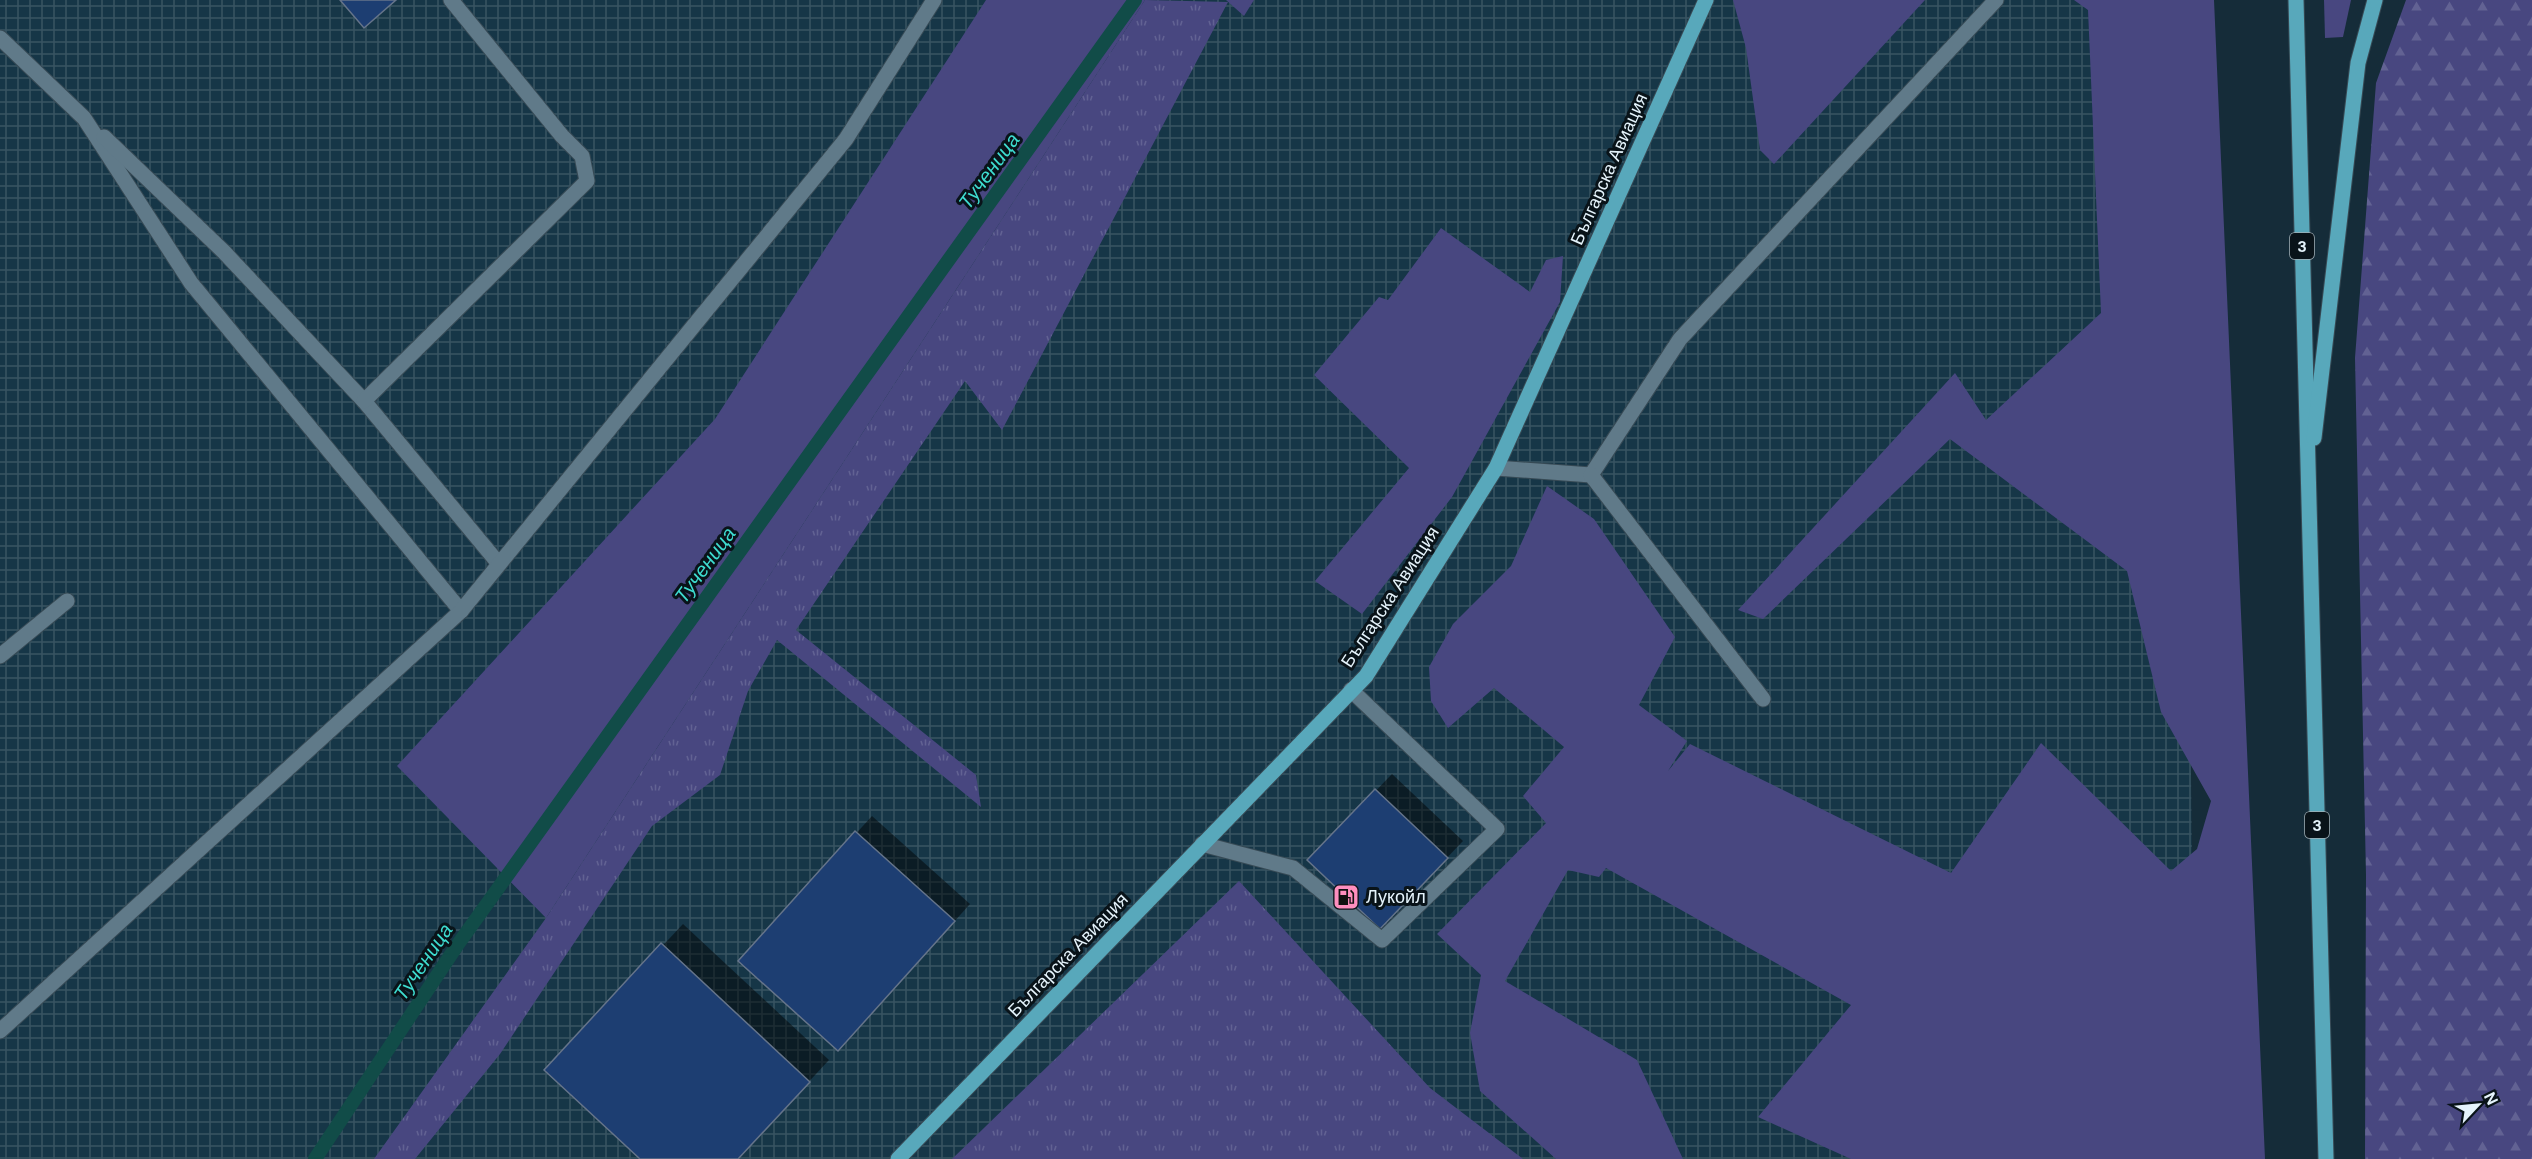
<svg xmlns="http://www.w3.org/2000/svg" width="2532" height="1159" viewBox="0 0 2532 1159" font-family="'DM Sans',sans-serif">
<defs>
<pattern id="industrial-grid" width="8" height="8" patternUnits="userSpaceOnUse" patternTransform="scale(1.5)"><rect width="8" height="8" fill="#163647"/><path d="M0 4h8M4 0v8" fill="none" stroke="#385462"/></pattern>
<pattern id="forest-firs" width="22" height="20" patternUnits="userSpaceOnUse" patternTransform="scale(1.5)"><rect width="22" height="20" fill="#484780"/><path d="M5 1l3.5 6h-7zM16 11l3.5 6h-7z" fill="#626293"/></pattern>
<pattern id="park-tufts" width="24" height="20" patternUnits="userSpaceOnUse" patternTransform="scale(1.5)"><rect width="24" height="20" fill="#484780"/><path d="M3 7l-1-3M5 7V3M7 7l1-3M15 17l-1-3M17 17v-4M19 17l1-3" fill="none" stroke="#626293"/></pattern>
</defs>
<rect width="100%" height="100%" fill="#152c39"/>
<path fill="url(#industrial-grid)" d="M0 0H2183L2195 1159H0Z"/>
<g fill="#484780">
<path d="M986 0H1145L546 918 397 766 715 419Z"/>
<path d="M1226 0H1254L1244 16Z"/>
<path d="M1733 0H1925L1774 164 1760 150 1746 48Z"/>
<path d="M2074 0H2214L2265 1159H1851L1758 1117 1851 1005 1606 868 1599 877 1568 870 1505 981 1637 1060 1683 1159H1556L1480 1091 1470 1033 1481 975 1437 934 1546 823 1523 796 1564 747 1494 688 1448 728 1431 701 1429 667 1453 624 1511 566 1547 486 1594 519 1675 637 1639 705 1687 741 1668 771 1690 744 1951 873 2041 743 2171 871 2197 849 2211 801 2161 712 2127 571 1950 439 1763 619 1738 610 1955 373 1986 420 2101 313 2088 10Z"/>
<path d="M2324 0H2351L2343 37 2325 38Z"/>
<path d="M1441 228 1530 292 1546 260 1563 256 1560 302 1452 497 1362 614 1315 581 1409 468 1314 375 1379 297 1388 300Z"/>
</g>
<path fill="url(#forest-firs)" d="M2406 0H2532V1159H2365L2366 875 2355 358 2376 83Z"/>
<g fill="url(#park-tufts)">
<path d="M1145 0 1228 2 1002 430 965 381 796 630 976 775 981 807 777 640 748 691 720 775 652 826 500 1054 415 1159H374L546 918Z"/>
<path d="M1239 881 1430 1088 1523 1159H952Z"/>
</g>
<g fill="#0007">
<path d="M1392 774 1463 841 1396 911 1309 860Z"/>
<path d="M872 816 970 904 854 1033 740 961Z"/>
<path d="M683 924 829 1060 737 1159H643L546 1070Z"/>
</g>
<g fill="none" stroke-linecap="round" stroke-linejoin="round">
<path stroke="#114c48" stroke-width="14" d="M315 1159 456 947 1135 0"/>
</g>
<g fill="#1d3e72" stroke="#65748a" stroke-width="1.5">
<path d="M340 0H396L364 28Z"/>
<path d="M1375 789 1448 858 1380 929 1307 860Z"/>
<path d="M855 831 955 921 838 1051 738 961Z"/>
<path d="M661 943 810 1082 738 1159H640L544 1070Z"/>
</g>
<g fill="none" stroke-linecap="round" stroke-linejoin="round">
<g stroke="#374a55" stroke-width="17">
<g id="minor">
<path d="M0 38 84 118 191 283 461 611"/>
<path d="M104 137 224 252 364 401 499 564"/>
<path d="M364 401 587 181 582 156 562 136 451 0"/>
<path d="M1496 468 1591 475 1680 339 1996 0"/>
<path d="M1591 475 1763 699"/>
<path d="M0 656 67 601"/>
<path d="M1202 844 1293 868 1382 940 1497 829 1351 690"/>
<path d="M0 1031 461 611 846 139 934 0"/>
</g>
</g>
<g stroke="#374a55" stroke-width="17">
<g id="major">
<path d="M2296 0 2326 1159"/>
<path d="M2314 438 2358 63 2375 0"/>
<path d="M898 1159 1366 676 1496 468 1706 0"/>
</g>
</g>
<use href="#minor" stroke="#607a89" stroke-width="15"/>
<use href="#major" stroke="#58a8bb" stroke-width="15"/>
</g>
<defs>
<g id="fuel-square" transform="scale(1.35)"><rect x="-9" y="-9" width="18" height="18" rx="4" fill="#fe8ebe" stroke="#091319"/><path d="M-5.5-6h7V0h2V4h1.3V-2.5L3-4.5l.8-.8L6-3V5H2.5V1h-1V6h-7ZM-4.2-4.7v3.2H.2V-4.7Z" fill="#111"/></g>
</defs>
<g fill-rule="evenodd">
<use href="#fuel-square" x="1346" y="897"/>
</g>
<g text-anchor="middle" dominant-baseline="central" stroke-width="6" stroke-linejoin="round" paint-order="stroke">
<g fill="#091319" stroke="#a3b0b7" stroke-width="1.5">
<rect x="2290" y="233" width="24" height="26" rx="4.5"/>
<rect x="2305" y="812" width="24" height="26" rx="4.5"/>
</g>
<g font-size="16" font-weight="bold" fill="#e5f3fb">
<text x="2302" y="246">3</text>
<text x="2317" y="825">3</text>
</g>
<g font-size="18" fill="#e5f3fb" stroke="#091319">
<text transform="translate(1609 169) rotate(-66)">Българска Авиация</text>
<text transform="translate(1390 597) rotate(-57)">Българска Авиация</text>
<text transform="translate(1068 955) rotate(-46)">Българска Авиация</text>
</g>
<g font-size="18" fill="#e5f3fb" stroke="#091319" text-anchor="start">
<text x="1366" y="897">Лукойл</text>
</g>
<g font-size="20" font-style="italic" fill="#3edcd0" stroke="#091319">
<text transform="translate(989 171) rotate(-54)">Тученица</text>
<text transform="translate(705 565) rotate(-54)">Тученица</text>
<text transform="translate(423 962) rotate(-56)">Тученица</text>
</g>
</g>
<g transform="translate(2478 1105) rotate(64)" stroke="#091319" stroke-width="4.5" paint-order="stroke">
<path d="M0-4.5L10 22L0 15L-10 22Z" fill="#e5f3fb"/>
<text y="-9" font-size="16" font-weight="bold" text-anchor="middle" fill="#e5f3fb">N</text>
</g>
</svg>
